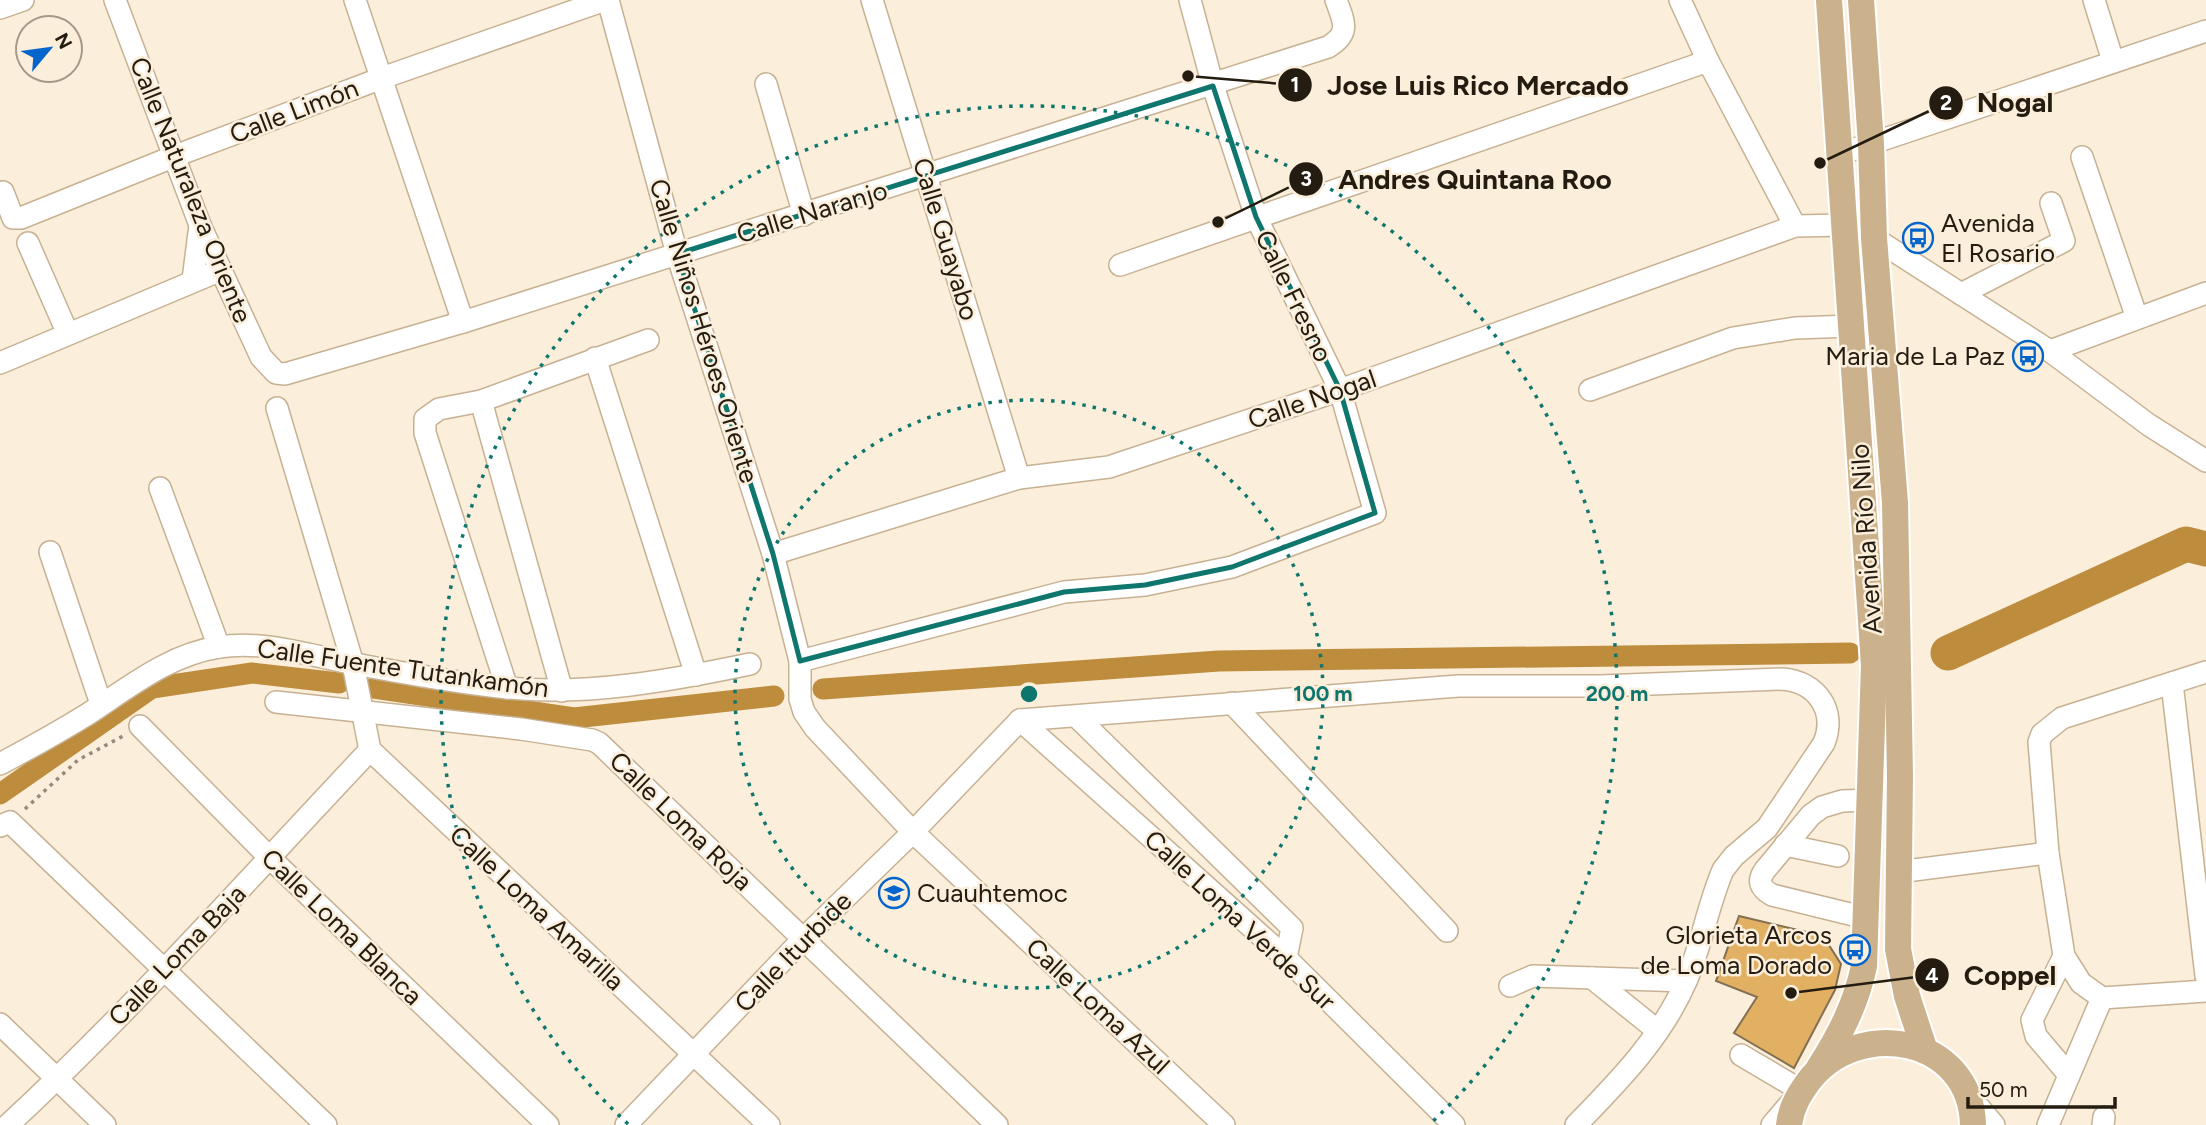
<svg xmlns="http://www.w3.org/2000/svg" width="2206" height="1125" viewBox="0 0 2206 1125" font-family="Figtree,sans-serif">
<rect width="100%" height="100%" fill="#fbeedb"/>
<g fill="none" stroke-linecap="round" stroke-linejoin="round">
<g stroke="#bd8c3d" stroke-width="21">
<path d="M374 688 574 718 774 696"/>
<path d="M823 689 1219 661 1850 653"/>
<path d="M0 794 152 688 252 673 339 683"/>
</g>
<path stroke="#bd8c3d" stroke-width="35" d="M1948 653 2186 544 2206 549"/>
</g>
<path fill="#e2b062" stroke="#836f52" stroke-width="2" d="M1739 916 1823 936 1841 964 1835 990 1794 1068 1734 1033 1757 997 1716 981Z"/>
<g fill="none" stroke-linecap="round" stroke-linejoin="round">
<g stroke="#c7b193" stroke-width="24">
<g id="minor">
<path d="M115 0 200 225 261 357 276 373 285 374 463 322 1328 47C1351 33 1344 22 1336 0"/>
<path d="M355 0 463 322"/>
<path d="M608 0 677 254 773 554 800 661V699L804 712 815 728 913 832 1224 1125"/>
<path d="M872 0 1019 478"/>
<path d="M1680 0 1708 61 1795 226"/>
<path d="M2094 0 2113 61"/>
<path d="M0 8 23 0"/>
<path d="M766 84 804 215"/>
<path d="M1840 154 2206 31"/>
<path d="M2082 157 2137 318"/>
<path d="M3 192 13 218H21L175 156 382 78 605 0"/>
<path d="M28 243 68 334"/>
<path d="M1120 265 1708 61"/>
<path d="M193 280 200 225"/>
<path d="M1961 294 2064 241 2051 203"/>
<path d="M2050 351 2206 293"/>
<path d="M595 358 696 675"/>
<path d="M0 363 221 270"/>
<path d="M1590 390 1733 338 1795 328 1852 326"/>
<path d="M481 401 562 691"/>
<path d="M277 408 353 664 370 750 769 1125"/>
<path d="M160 488 219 647"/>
<path d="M50 552 101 704"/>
<path d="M773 554 1019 478 1109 467 1340 390 1795 226 1845 225 1874 238 2050 351 2149 425 2206 461"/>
<path d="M800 661 1064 592 1145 585 1232 567 1375 513 1340 390 1256 217 1213 86 1190 0"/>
<path d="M2172 683 2206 976"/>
<path d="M507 688 425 433V419L439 409 481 401 648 340"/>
<path d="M276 702 521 729 592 740 599 743 997 1125"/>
<path d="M1232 703 1447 931"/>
<path d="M1076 716 1292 928 1286 958"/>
<path d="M1020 720 1458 686H1601L1783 679C1817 682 1837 711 1824 743L1767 828 1734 856 1723 870C1708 905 1702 943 1687 979 1663 1036 1619 1081 1576 1125"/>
<path d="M1020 720 1286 958 1454 1125"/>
<path d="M140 726 269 857 548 1125"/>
<path d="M0 764C30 748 59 732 88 714 128 688 170 654 219 647 263 640 308 655 350 663 402 673 456 683 508 688 586 696 674 680 750 664"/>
<path d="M0 826 10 822 326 1125"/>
<path d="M1785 845 1838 856"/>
<path d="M1898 872 2048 853"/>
<path d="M1866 918 1772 895C1760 888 1757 881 1765 870L1811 815 1822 807 1842 801 1870 800"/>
<path d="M2064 956 2032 1020 2036 1036 2069 1075"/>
<path d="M1592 978 1658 1031"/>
<path d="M1510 986 1533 976 1686 981"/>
<path d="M2102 998 2081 983 2064 956 2048 853 2039 742 2042 734 2062 718 2206 672"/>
<path d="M2102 998 2206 991"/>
<path d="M0 1024 105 1125"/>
<path d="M1741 1055 1802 1091"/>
<path d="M1966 1092 1994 1125"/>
<path d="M8 1125C135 1007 251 876 370 750"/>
<path d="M626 1125 803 939 913 832 1020 720"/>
<path d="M1772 1125 1795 1098"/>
<path d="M2048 1125 2102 998"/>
<path d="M2103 1125 2104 1117"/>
</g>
</g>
<g stroke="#fff" stroke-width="30">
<g id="major">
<path d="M1861 0 1871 144 1874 238 1895 503 1900 777 1898 949 1907 996 1925 1051"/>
<path d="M1819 1068C1840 1035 1856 1004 1864 966L1874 665 1829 0"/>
<path d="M1789 1125C1791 1108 1798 1096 1808 1082 1857 1016 1971 1036 1973 1125"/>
</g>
</g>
<path stroke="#968b7b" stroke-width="3.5" stroke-dasharray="3.5 5" stroke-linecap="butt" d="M25 809 78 760 125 735"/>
<use href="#minor" stroke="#fff" stroke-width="21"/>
<use href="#major" stroke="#cbb28c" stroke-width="26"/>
</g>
<path fill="none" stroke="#0f766e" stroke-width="5" stroke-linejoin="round" d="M1213 86 1256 217 1340 390 1375 513 1232 567 1145 585 1064 592 800 661 773 554 677 254Z"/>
<g fill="none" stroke="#0f766e" stroke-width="3.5" stroke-dasharray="3.5 7">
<circle cx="1029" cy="694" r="294"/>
<path d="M628 1124A588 588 0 1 1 1430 1124"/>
</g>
<defs>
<g id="bus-ring" transform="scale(1.575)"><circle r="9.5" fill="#fbeedb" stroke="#0364cc" stroke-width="1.5"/><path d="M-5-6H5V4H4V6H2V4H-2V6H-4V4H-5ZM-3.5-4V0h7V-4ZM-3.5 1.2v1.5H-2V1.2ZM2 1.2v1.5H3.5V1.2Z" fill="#0364cc"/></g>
<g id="school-ring" transform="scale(1.575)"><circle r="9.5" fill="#fbeedb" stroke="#0364cc" stroke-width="1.5"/><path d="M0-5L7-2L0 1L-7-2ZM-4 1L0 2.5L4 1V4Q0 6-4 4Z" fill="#0364cc"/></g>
</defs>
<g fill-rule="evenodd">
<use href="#bus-ring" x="1918" y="238"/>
<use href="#bus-ring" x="2028" y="356"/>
<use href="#school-ring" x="894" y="893"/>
<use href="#bus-ring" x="1855" y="950"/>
</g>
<g text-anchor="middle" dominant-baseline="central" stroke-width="5" stroke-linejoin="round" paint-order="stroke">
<g font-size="26" fill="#241c10" stroke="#fbeedb">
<text transform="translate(294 111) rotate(-21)">Calle Limón</text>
<text transform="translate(191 190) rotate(68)">Calle Naturaleza Oriente</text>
<text transform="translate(812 212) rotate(-17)">Calle Naranjo</text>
<text transform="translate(946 239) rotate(73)">Calle Guayabo</text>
<text transform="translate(1294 296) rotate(64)">Calle Fresno</text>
<text transform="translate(704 331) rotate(73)">Calle Niños Héroes Oriente</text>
<text transform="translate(1312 399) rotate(-19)">Calle Nogal</text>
<text transform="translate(1866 539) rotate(-94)">Avenida Río Nilo</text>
<text transform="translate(403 668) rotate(8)">Calle Fuente Tutankamón</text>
<text transform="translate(681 821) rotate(44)">Calle Loma Roja</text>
<text transform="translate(537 908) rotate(43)">Calle Loma Amarilla</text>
<text transform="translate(1240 920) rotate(43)">Calle Loma Verde Sur</text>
<text transform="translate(342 927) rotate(44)">Calle Loma Blanca</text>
<text transform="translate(793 952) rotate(-46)">Calle Iturbide</text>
<text transform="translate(177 955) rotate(-46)">Calle Loma Baja</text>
<text transform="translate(1098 1006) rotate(43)">Calle Loma Azul</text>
</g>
<g font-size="26" fill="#241c10" stroke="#fbeedb" text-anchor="start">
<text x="1941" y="223">Avenida<tspan x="1941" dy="30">El Rosario</tspan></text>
<text x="2005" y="356" text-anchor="end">Maria de La Paz</text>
<text x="917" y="893">Cuauhtemoc</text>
<text x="1832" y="935" text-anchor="end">Glorieta Arcos<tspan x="1832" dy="30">de Loma Dorado</tspan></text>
</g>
</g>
<circle cx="1029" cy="694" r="10" fill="#0f766e" stroke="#fbeedb" stroke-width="3.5"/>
<g font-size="21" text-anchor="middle" font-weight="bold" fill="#0f766e" stroke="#fbeedb" stroke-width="5" stroke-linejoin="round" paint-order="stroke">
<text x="1323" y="701">100 m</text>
<text x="1617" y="701">200 m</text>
</g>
<path fill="none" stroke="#241c10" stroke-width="2.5" d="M1188 76L1295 85M1820 163L1946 103M1218 222L1306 179M1791 993L1932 975"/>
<g fill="#241c10" stroke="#fbeedb" stroke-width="2.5">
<circle cx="1188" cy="76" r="7"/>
<circle cx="1820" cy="163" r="7"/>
<circle cx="1218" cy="222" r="7"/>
<circle cx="1791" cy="993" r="7"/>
<circle cx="1295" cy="85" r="18"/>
<circle cx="1946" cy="103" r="18"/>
<circle cx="1306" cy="179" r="18"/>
<circle cx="1932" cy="975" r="18"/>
</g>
<g font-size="21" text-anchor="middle" font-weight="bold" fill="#fff">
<text x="1295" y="92">1</text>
<text x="1946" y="110">2</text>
<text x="1306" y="186">3</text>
<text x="1932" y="983">4</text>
</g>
<g font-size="28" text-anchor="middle" font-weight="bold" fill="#241c10" stroke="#fbeedb" stroke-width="5" stroke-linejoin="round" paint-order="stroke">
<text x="1478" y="95">Jose Luis Rico Mercado</text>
<text x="2015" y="112">Nogal</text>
<text x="1475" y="189">Andres Quintana Roo</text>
<text x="2010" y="985">Coppel</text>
</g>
<g transform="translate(49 49) rotate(61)"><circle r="33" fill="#fbeedb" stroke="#a59a8a" stroke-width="2"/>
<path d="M0-5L12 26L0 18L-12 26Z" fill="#0364cc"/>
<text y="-10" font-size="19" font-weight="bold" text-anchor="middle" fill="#241c10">N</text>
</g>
<path d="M1968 1097v10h147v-10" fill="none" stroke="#241c10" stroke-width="3.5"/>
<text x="1979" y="1097" font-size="21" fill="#241c10" stroke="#fbeedb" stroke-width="5" paint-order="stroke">50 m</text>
</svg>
